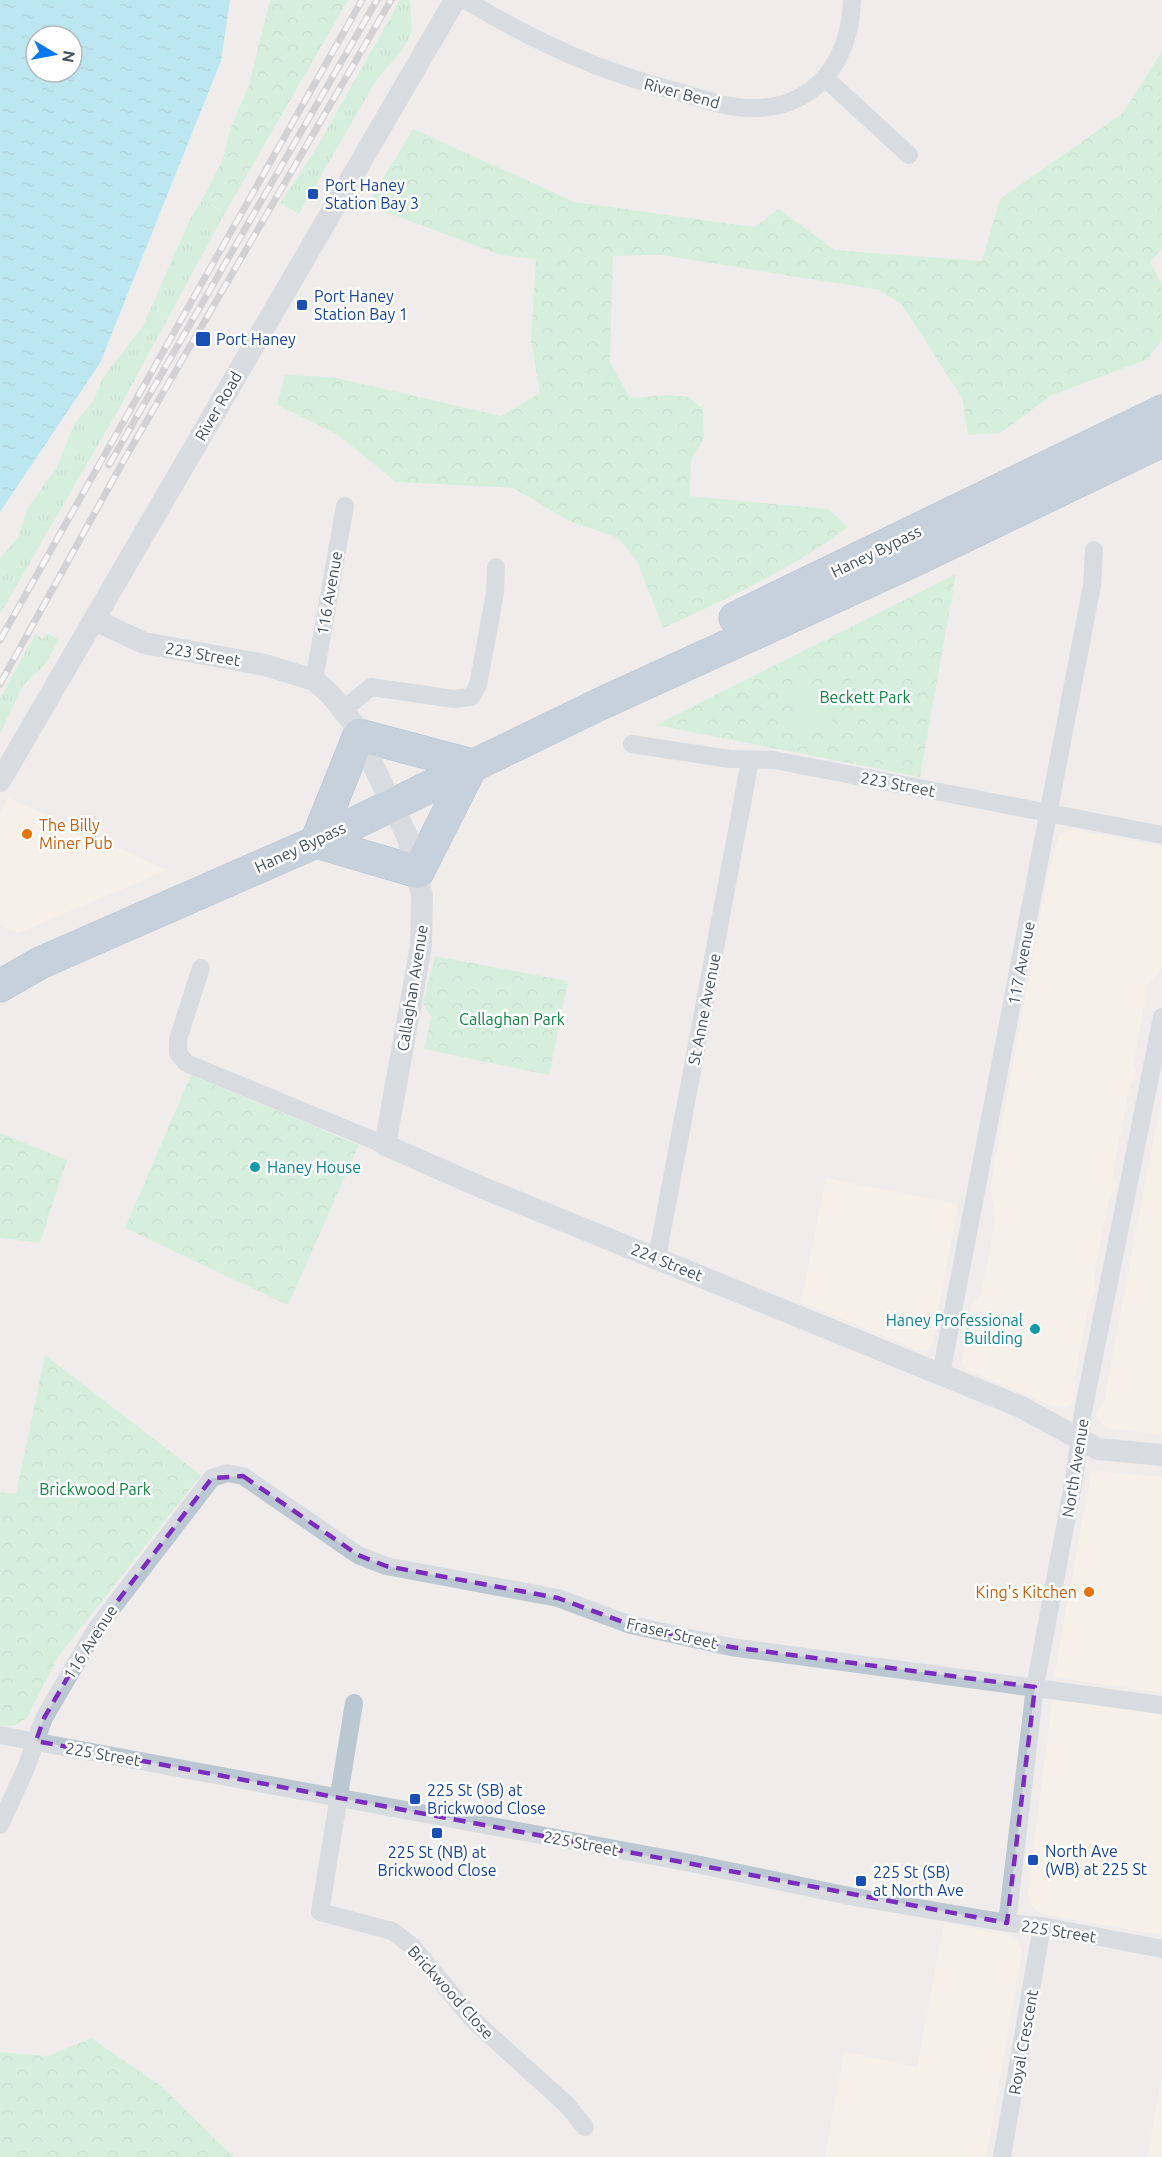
<svg xmlns="http://www.w3.org/2000/svg" width="1162" height="2157" viewBox="0 0 1162 2157" font-family="Ubuntu,sans-serif">
<defs>
<pattern id="grass-tufts" width="24" height="20" patternUnits="userSpaceOnUse" patternTransform="scale(1.5)"><rect width="24" height="20" fill="#b6f2ca"/><path d="M3 7l-1-3M5 7V3M7 7l1-3M15 17l-1-3M17 17v-4M19 17l1-3" fill="none" stroke="#9ed1b0"/></pattern>
<pattern id="forest-crowns" width="20" height="18" patternUnits="userSpaceOnUse" patternTransform="scale(1.5)"><rect width="20" height="18" fill="#b6f2ca"/><path d="M2 6a3 3 0 1 1 6 0M12 15a3 3 0 1 1 6 0" fill="none" stroke="#9ed1b0"/></pattern>
<pattern id="water-ripples" width="26" height="14" patternUnits="userSpaceOnUse" patternTransform="scale(1.5)"><rect width="26" height="14" fill="#7fe0f3"/><path d="M2 4q2-2 4 0t4 0M15 11q2-2 4 0t4 0" fill="none" stroke="#6ab8c8"/></pattern>
</defs>
<rect width="100%" height="100%" fill="#f0ecec"/>
<g fill="#fdf4e3">
<path d="M8 798 167 870 18 933 0 926V813Z"/>
<path d="M1073 829 1162 847V968L1148 984 1133 1066 1137 1076 1130 1084 1113 1171 1117 1185 1109 1199 1094 1273 1096 1292 1089 1303 1075 1377 1077 1395 1072 1403 1065 1407 1053 1406 967 1370 962 1363 972 1304 981 1294 996 1218 990 1189 1047 880 1059 836Z"/>
<path d="M1162 1095V1435L1106 1428 1097 1418 1096 1413 1104 1401Z"/>
<path d="M826 1178 958 1204 932 1344 928 1350 920 1351 801 1302Z"/>
<path d="M1098 1471 1162 1477V1693L1054 1677 1090 1478 1092 1472Z"/>
<path d="M1053 1697 1162 1715V1935L1047 1915 1036 1910 1030 1903 1028 1891Z"/>
<path d="M944 1923 1009 1935 1018 1942 1022 1951 986 2157H825L844 2052 917 2067Z"/>
<path d="M1162 2075V2157H1147Z"/>
</g>
<g fill="url(#grass-tufts)">
<path d="M400 0H410L412 31 408 40 401 52 377 79 299 214 280 203 317 147Z"/>
<path d="M202 200 225 213 120 407 0 614V558L18 537 27 509 58 465 74 424 94 400 103 377 143 326 190 219Z"/>
<path d="M47 633 59 640 46 663 22 687 0 734V698L35 634 43 639Z"/>
</g>
<g fill="url(#forest-crowns)">
<path d="M270 0H348L225 213 202 200 223 159 230 130 249 85Z"/>
<path d="M1162 51V249L1150 262 1162 284V339L1148 359 1052 395 1000 433 968 435 962 398 902 305 880 290 661 255 613 256 610 362 630 398 669 395 688 397 703 409 704 438 691 461 690 496 828 509 848 527C791 569 728 599 663 628L637 561 618 538 569 521 513 488 396 482 338 435 277 405 285 375 332 377 501 416 540 393 531 340 536 259 501 255 367 205 413 129 575 202 754 227 779 209 835 250 982 261 1000 199 1123 113Z"/>
<path d="M956 574 920 777 656 725Z"/>
<path d="M435 956 568 981 549 1075 424 1049 431 1017 423 1003Z"/>
<path d="M191 1075 359 1145 288 1305 125 1228Z"/>
<path d="M0 1133 67 1160 40 1243 0 1238Z"/>
<path d="M45 1355 201 1475 58 1657 27 1718 14 1726 0 1725V1492L16 1494Z"/>
<path d="M91 2038 161 2086 234 2157H0V2052L48 2056Z"/>
</g>
<path fill="#b6f2ca" d="M799 685 836 692 829 734 792 727Z"/>
<path fill="url(#water-ripples)" fill-rule="evenodd" d="M0 0H230L221 61 100 363 0 512ZM36 36H72V72H36Z"/>
<g fill="none" stroke-linecap="round" stroke-linejoin="round">
<g stroke="#6b8dac" stroke-width="33">
<g id="trunk">
<path d="M735 618 1162 411"/>
<path d="M316 842 359 735 472 765"/>
<path d="M316 842 418 872 472 765"/>
<path d="M0 986 40 963 316 842 598 705 915 560 1162 441"/>
</g>
</g>
<g stroke="#bbc8d1" stroke-width="18">
<path d="M465 0C538 43 600 72 682 93 704 99 727 108 749 108 815 110 850 61 852 0"/>
<path d="M825 78 909 155"/>
<path d="M314 680 345 506"/>
<path d="M344 709 371 687 454 699 471 697 478 685 495 593 496 567"/>
<path d="M632 744 729 759 774 760 1162 835"/>
<path d="M201 968 178 1039V1053L186 1063 385 1145"/>
<path d="M657 1258 750 761"/>
<path d="M941 1374 1092 585 1094 550"/>
<path d="M354 1703 320 1912 392 1931 412 1946 473 2020 566 2104 585 2127"/>
<path d="M0 1735 696 1864 849 1896 1007 1923 1042 1926 1162 1949"/>
<path d="M0 1825 26 1768 44 1718 96 1629 212 1478 227 1473 243 1476 358 1555 386 1566 558 1598 631 1625 731 1647 1162 1705"/>
<path d="M1007 1923 1035 1687 1074 1479 1083 1412 1162 1017"/>
<path d="M1002 2157 1042 1926"/>
</g>
<g stroke="#bbc8d1" stroke-width="22">
<path d="M95 620 144 643 265 665 314 680 330 694 353 723 408 838 422 896 421 946 385 1145 483 1188 1021 1407 1098 1449 1162 1455"/>
<path d="M0 781 455 0"/>
</g>
<use href="#trunk" stroke="#94b0c8" stroke-width="32"/>
<g stroke="#aeb2b8" stroke-width="7">
<g id="rail">
<path d="M109 465 377 0"/>
<path d="M0 640 362 0"/>
<path d="M0 684 124 460 391 0"/>
</g>
</g>
<use href="#rail" stroke="#fff" stroke-width="4.5" stroke-dasharray="14" stroke-linecap="butt"/>
</g>
<path d="M0 0H1162V2157H0ZM243 1476 358 1555 386 1566 558 1598 631 1625 731 1647 1035 1687 1007 1923 36 1741 44 1718 96 1629 212 1478Z" fill="#f0ecec" fill-opacity=".55" fill-rule="evenodd"/>
<path fill="none" stroke="#7b2cbf" stroke-width="4.5" stroke-dasharray="12 8" stroke-linejoin="round" d="M243 1476 358 1555 386 1566 558 1598 631 1625 731 1647 1035 1687 1007 1923 36 1741 44 1718 96 1629 212 1478Z"/>
<g fill="#1a4fb4" stroke="#fff" stroke-width="2">
<rect x="307" y="188" width="12" height="12" rx="3"/>
<rect x="296" y="299" width="12" height="12" rx="3"/>
<rect x="195" y="331" width="16" height="16" rx="3"/>
<rect x="409" y="1793" width="12" height="12" rx="3"/>
<rect x="431" y="1827" width="12" height="12" rx="3"/>
<rect x="1027" y="1854" width="12" height="12" rx="3"/>
<rect x="855" y="1875" width="12" height="12" rx="3"/>
</g>
<g fill="#e8710a" stroke="#fff" stroke-width="2">
<circle cx="27" cy="834" r="6"/>
<circle cx="1089" cy="1592" r="6"/>
</g>
<g fill="#0f9aa8" stroke="#fff" stroke-width="2">
<circle cx="255" cy="1167" r="6"/>
<circle cx="1035" cy="1329" r="6"/>
</g>
<g text-anchor="middle" dominant-baseline="central" stroke-width="5" stroke-linejoin="round" paint-order="stroke">
<g font-size="16" fill="#43515c" stroke="#fff">
<text transform="translate(682 93) rotate(15)">River Bend</text>
<text transform="translate(218 406) rotate(-60)">River Road</text>
<text transform="translate(876 551) rotate(-26)">Haney Bypass</text>
<text transform="translate(329 593) rotate(-80)">116 Avenue</text>
<text transform="translate(203 654) rotate(10)">223 Street</text>
<text transform="translate(898 784) rotate(11)">223 Street</text>
<text transform="translate(300 847) rotate(-25)">Haney Bypass</text>
<text transform="translate(1021 963) rotate(-79)">117 Avenue</text>
<text transform="translate(412 988) rotate(-81)">Callaghan Avenue</text>
<text transform="translate(704 1009) rotate(-79)">St Anne Avenue</text>
<text transform="translate(667 1262) rotate(22)">224 Street</text>
<text transform="translate(1075 1468) rotate(-81)">North Avenue</text>
<text transform="translate(672 1633) rotate(13)">Fraser Street</text>
<text transform="translate(90 1642) rotate(-57)">116 Avenue</text>
<text transform="translate(103 1754) rotate(10)">225 Street</text>
<text transform="translate(581 1843) rotate(11)">225 Street</text>
<text transform="translate(1059 1931) rotate(9)">225 Street</text>
<text transform="translate(451 1992) rotate(48)">Brickwood Close</text>
<text transform="translate(1023 2042) rotate(-80)">Royal Crescent</text>
</g>
<g font-size="16" fill="#164399" stroke="#fff" text-anchor="start">
<text x="325" y="185">Port Haney<tspan x="325" dy="18">Station Bay 3</tspan></text>
<text x="314" y="296">Port Haney<tspan x="314" dy="18">Station Bay 1</tspan></text>
<text x="216" y="339">Port Haney</text>
<text x="427" y="1790">225 St (SB) at<tspan x="427" dy="18">Brickwood Close</tspan></text>
<text x="1045" y="1851">North Ave<tspan x="1045" dy="18">(WB) at 225 St</tspan></text>
<text x="437" y="1852" text-anchor="middle">225 St (NB) at<tspan x="437" dy="18">Brickwood Close</tspan></text>
<text x="873" y="1872">225 St (SB)<tspan x="873" dy="18">at North Ave</tspan></text>
</g>
<g font-size="16" fill="#0e8343" stroke="#fff">
<text x="865" y="697">Beckett Park</text>
<text x="512" y="1019">Callaghan Park</text>
<text x="95" y="1489">Brickwood Park</text>
</g>
<g font-size="16" fill="#c56008" stroke="#fff" text-anchor="start">
<text x="39" y="825">The Billy<tspan x="39" dy="18">Miner Pub</tspan></text>
<text x="1077" y="1592" text-anchor="end">King's Kitchen</text>
</g>
<g font-size="16" fill="#0d838f" stroke="#fff" text-anchor="start">
<text x="267" y="1167">Haney House</text>
<text x="1023" y="1320" text-anchor="end">Haney Professional<tspan x="1023" dy="18">Building</tspan></text>
</g>
</g>
<g transform="translate(54 54) rotate(100)"><circle r="28" fill="#ffffff" stroke="#b4b9be" stroke-width="1.5"/>
<path d="M0-4.5L10 22L0 15L-10 22Z" fill="#0977ed"/>
<text y="-9" font-size="16" font-weight="bold" text-anchor="middle" fill="#43515c">N</text>
</g>
</svg>
